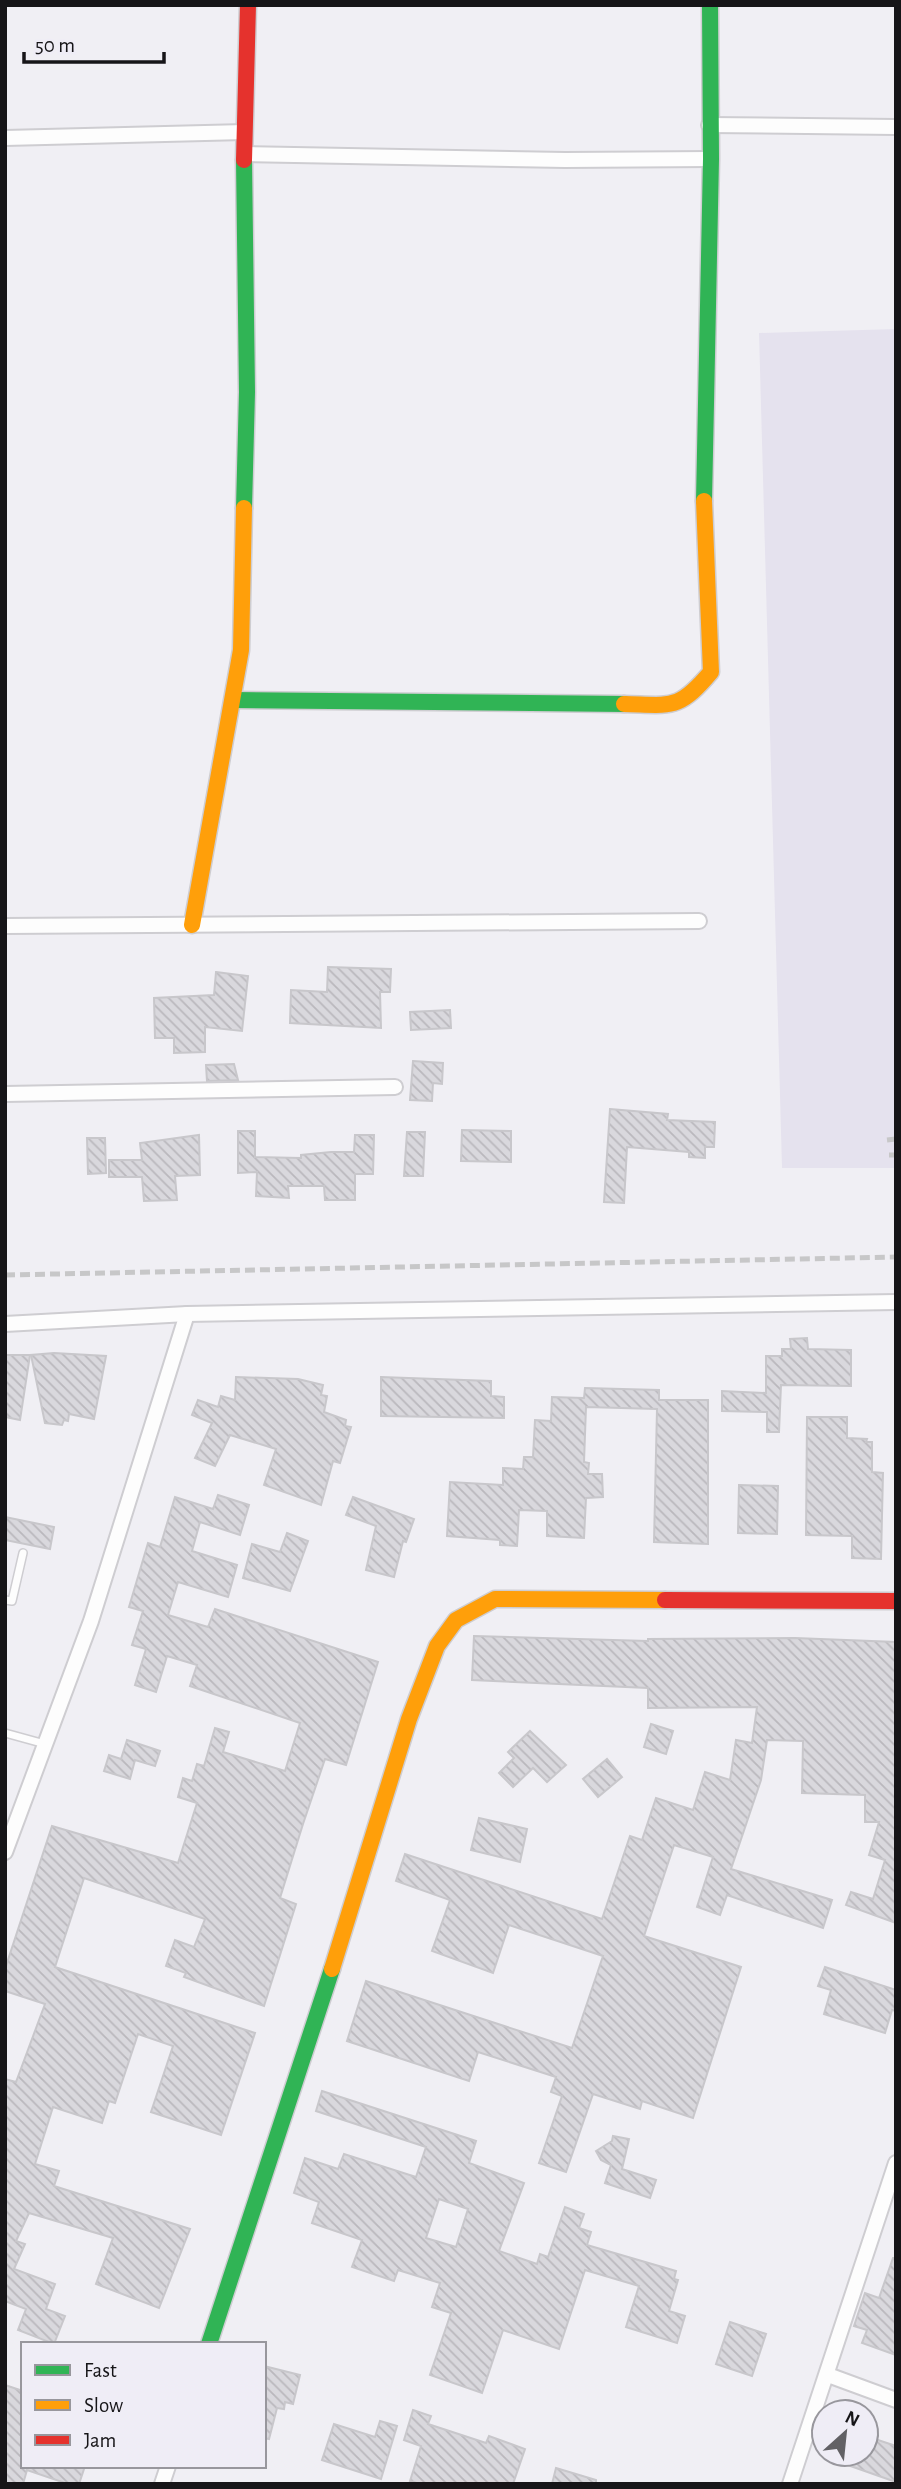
<svg xmlns="http://www.w3.org/2000/svg" width="901" height="2489" viewBox="0 0 901 2489" font-family="'Alegreya Sans',sans-serif">
<defs>
<pattern id="building-back-hatch" width="6" height="6" patternUnits="userSpaceOnUse" patternTransform="scale(1.75)"><rect width="6" height="6" fill="#d9d8dd"/><path d="M-1 5l2 2M0 0l6 6M5-1l2 2" fill="none" stroke="#bab8bd"/></pattern>
</defs>
<rect width="100%" height="100%" fill="#f0eff4"/>
<path fill="#e5e2ee" d="M896 329V1168H782L759 333Z"/>
<g fill="url(#building-back-hatch)" stroke="#c8c7cb" stroke-width="2" fill-rule="evenodd">
<path d="M328 967 391 969 390 992H380L381 1028 290 1023 291 990 327 992Z"/>
<path d="M216 972 248 976 242 1031 205 1027V1052L174 1053V1038H155L154 998 214 995Z"/>
<path d="M450 1010 451 1028 411 1030 410 1012Z"/>
<path d="M413 1061 443 1063 442 1084 433 1083 432 1101 410 1100Z"/>
<path d="M234 1064 238 1080 207 1081 206 1065Z"/>
<path d="M610 1109 668 1114 667 1120 715 1122 714 1147H705V1158L689 1157V1152L627 1147 624 1203 604 1202Z"/>
<path d="M462 1130 511 1131V1162L461 1161Z"/>
<path d="M238 1131H255V1157L301 1158V1155L331 1152H354L355 1135H374L373 1174H355V1200H325L324 1186H288L289 1198 256 1196 257 1172 238 1173Z"/>
<path d="M407 1132H425L423 1176H404Z"/>
<path d="M199 1135 200 1175 175 1176 177 1200 144 1201 142 1177H109V1160H142L140 1143Z"/>
<path d="M87 1138H105L106 1173 88 1174Z"/>
<path d="M807 1338 808 1349 851 1350V1386L781 1385 779 1432H767V1412L722 1411V1391L766 1393V1356H782V1349H791L790 1339Z"/>
<path d="M54 1353 106 1356 94 1419 69 1414 68 1421 64 1420 62 1425 45 1423 31 1355Z"/>
<path d="M5 1355H30L20 1420 5 1417Z"/>
<path d="M236 1377 298 1379 323 1385 321 1395 327 1396 324 1412 346 1420 345 1426 351 1427 340 1463 333 1461 321 1505 264 1485 276 1449 230 1435 215 1466 195 1458 212 1423 192 1415 198 1400 218 1407 221 1396 235 1400Z"/>
<path d="M381 1377 491 1381V1396L504 1397V1418L381 1416Z"/>
<path d="M585 1388 659 1390V1400H708V1544L654 1542 657 1409 586 1407 584 1462 589 1463 588 1474H602L603 1497 586 1498 584 1538 547 1536V1511L519 1510 517 1546 500 1545V1540L447 1536 450 1482 503 1485V1468L523 1469 524 1457H533L535 1420 551 1421 552 1397 584 1398Z"/>
<path d="M807 1417H847V1438L867 1439 866 1442H872V1472L883 1473 881 1559 852 1558V1536L806 1535Z"/>
<path d="M739 1485 778 1486 777 1534 738 1533Z"/>
<path d="M218 1495 249 1505 240 1535 200 1522 192 1551 237 1565 228 1597 178 1582 168 1615 208 1627 215 1609 378 1662 346 1765 325 1759 303 1824 280 1898 296 1904 264 2006 184 1977 186 1973 166 1966 175 1940 194 1947 205 1919 84 1878 55 1967 255 2033 221 2135 151 2112 173 2046 138 2034 115 2103 109 2101 102 2123 53 2107 35 2164 59 2171 54 2186 190 2229 159 2308 96 2284 113 2238 29 2213 16 2241 25 2244 14 2269 55 2284 46 2309 65 2316 54 2344 18 2330 26 2309 5 2301V2079L16 2082 45 2004 5 1991V1969L52 1826 178 1863 197 1803 178 1797 183 1778 192 1781 197 1764 204 1766 215 1728 229 1732 223 1752 285 1771 300 1723 190 1686 197 1665 167 1656 156 1692 135 1685 146 1649 132 1645 143 1611 129 1607 148 1543 160 1547 175 1497 213 1509Z"/>
<path d="M353 1497 414 1519 406 1542 403 1541 394 1577 366 1570 376 1526 346 1515Z"/>
<path d="M5 1517 54 1527 50 1549 5 1540Z"/>
<path d="M287 1533 308 1541 290 1591 243 1578 252 1544 280 1552Z"/>
<path d="M474 1636 648 1641V1639L795 1638 896 1642V1923L846 1905 851 1892 873 1899 885 1860 869 1855 879 1822H865V1795L802 1793 803 1741 767 1740 761 1780 731 1869 832 1900 823 1928 727 1895 720 1915 697 1907 713 1857 674 1845 644 1936 741 1967 693 2118 642 2101 640 2109 593 2094 566 2172 539 2163 562 2096 551 2092 556 2077 478 2052 469 2081 347 2041 366 1981 572 2048 603 1956 509 1925 493 1973 432 1951 450 1900 396 1881 405 1854 602 1919 630 1836 642 1840 656 1798 693 1810 705 1772 730 1780 736 1740 752 1743 757 1707 648 1708V1688L472 1680Z"/>
<path d="M651 1724 673 1731 666 1754 644 1747Z"/>
<path d="M530 1731 566 1765 547 1782 533 1768 513 1787 499 1773 514 1758 508 1752Z"/>
<path d="M127 1740 160 1751 155 1766 135 1760 130 1779 104 1771 109 1755 121 1759Z"/>
<path d="M607 1759 622 1777 598 1797 583 1779Z"/>
<path d="M479 1818 527 1829 520 1862 471 1850Z"/>
<path d="M825 1967 896 1990V2011L892 2010 885 2033 824 2014 831 1990 818 1986Z"/>
<path d="M322 2091 476 2141 469 2163 524 2183 499 2251 537 2264 540 2254 548 2257 565 2207 584 2214 579 2228 591 2232 587 2245 676 2271 674 2279 678 2280 669 2311 685 2316 677 2343 626 2327 639 2286 585 2270 559 2349 503 2330 482 2393 430 2375 451 2313 432 2307 440 2283 398 2270 394 2281 352 2267 362 2240 312 2223 319 2202 294 2193 305 2158 338 2169 344 2154 416 2177 426 2147 316 2111ZM439 2199 468 2209 456 2247 426 2238Z"/>
<path d="M613 2136 629 2139 622 2169 656 2180 650 2198 605 2183 611 2165 601 2160 596 2151 612 2141Z"/>
<path d="M893 2258H896V2355L862 2343 867 2330 854 2326 865 2293 879 2298Z"/>
<path d="M730 2322 766 2334 752 2376 716 2364Z"/>
<path d="M264 2366 300 2375 293 2404 285 2402 284 2409 277 2408 269 2439 264 2438Z"/>
<path d="M5 2385 23 2391V2466H85L79 2484H68L27 2470 23 2484H5Z"/>
<path d="M413 2410 431 2416 428 2424 486 2443 489 2436 525 2449 513 2484H420L410 2481 421 2446 404 2440Z"/>
<path d="M380 2421 397 2426 381 2479 322 2460 334 2424 375 2437Z"/>
<path d="M866 2436 896 2446V2482L822 2456 866 2454Z"/>
<path d="M556 2468 596 2480V2484H552Z"/>
</g>
<g fill="none" stroke-linecap="round" stroke-linejoin="round">
<g stroke="#cecdd1" stroke-width="10">
<g id="lane">
<path d="M5 1600 12 1601 23 1553"/>
<path d="M5 1733 45 1744"/>
</g>
</g>
<g stroke="#cecdd1" stroke-width="18">
<g id="street">
<path d="M709 125 896 127"/>
<path d="M5 138 245 132"/>
<path d="M245 154 565 160 711 159"/>
<path d="M5 926 699 921"/>
<path d="M5 1094 395 1087"/>
<path d="M5 1324 187 1314 896 1302"/>
<path d="M5 1852 91 1621 187 1314"/>
<path d="M828 2375 896 2400"/>
<path d="M162 2484 168 2466"/>
<path d="M790 2484 896 2163"/>
</g>
</g>
<g stroke="#cecdd1" stroke-width="19">
<g id="fast">
<path d="M704 501 711 159 710 5"/>
<path d="M244 508 247 392 244 160"/>
<path d="M234 700 624 704"/>
<path d="M209 2344 332 1969"/>
</g>
</g>
<g stroke="#cecdd1" stroke-width="19">
<g id="slow">
<path d="M624 704C672 705 678 711 711 672L704 501"/>
<path d="M192 925 241 650 244 508"/>
<path d="M332 1969 409 1719 437 1646 456 1620 495 1599 665 1600"/>
</g>
</g>
<g stroke="#cecdd1" stroke-width="19">
<g id="jam">
<path d="M244 160 248 5"/>
<path d="M665 1600 896 1601"/>
</g>
</g>
<use href="#lane" stroke="#fdfdfd" stroke-width="7"/>
<use href="#street" stroke="#fdfdfd" stroke-width="14"/>
<use href="#fast" stroke="#30b455" stroke-width="16"/>
<use href="#slow" stroke="#ff9f0a" stroke-width="16"/>
<use href="#jam" stroke="#e5322d" stroke-width="16"/>
<g stroke="#c7c7c8" stroke-width="5" stroke-dasharray="10 5" stroke-linecap="butt">
<path d="M887 1140 896 1139"/>
<path d="M889 1155H896"/>
<path d="M5 1275 896 1257"/>
</g>
</g>
<rect width="901" height="2489" fill="none" stroke="#161518" stroke-width="14"/>
<rect x="21" y="2342" width="245" height="126" fill="#efedf6" stroke="#98979d" stroke-width="2"/>
<rect x="35" y="2365" width="35" height="10" fill="#30b455" stroke="#98979d" stroke-width="2"/>
<text x="84" y="2377" font-size="21" fill="#161518">Fast</text>
<rect x="35" y="2400" width="35" height="10" fill="#ff9f0a" stroke="#98979d" stroke-width="2"/>
<text x="84" y="2412" font-size="21" fill="#161518">Slow</text>
<rect x="35" y="2435" width="35" height="10" fill="#e5322d" stroke="#98979d" stroke-width="2"/>
<text x="84" y="2447" font-size="21" fill="#161518">Jam</text>
<g transform="translate(845 2433) rotate(27)"><circle r="33" fill="#efedf6" stroke="#98979d" stroke-width="2"/>
<path d="M0-5L12 26L0 18L-12 26Z" fill="#626165"/>
<text y="-10" font-size="19" font-weight="bold" text-anchor="middle" fill="#161518">N</text>
</g>
<path d="M24 52v10h140v-10" fill="none" stroke="#161518" stroke-width="3.5"/>
<text x="35" y="52" font-size="21" fill="#161518" stroke="#efedf6" stroke-width="5" paint-order="stroke">50 m</text>
</svg>
